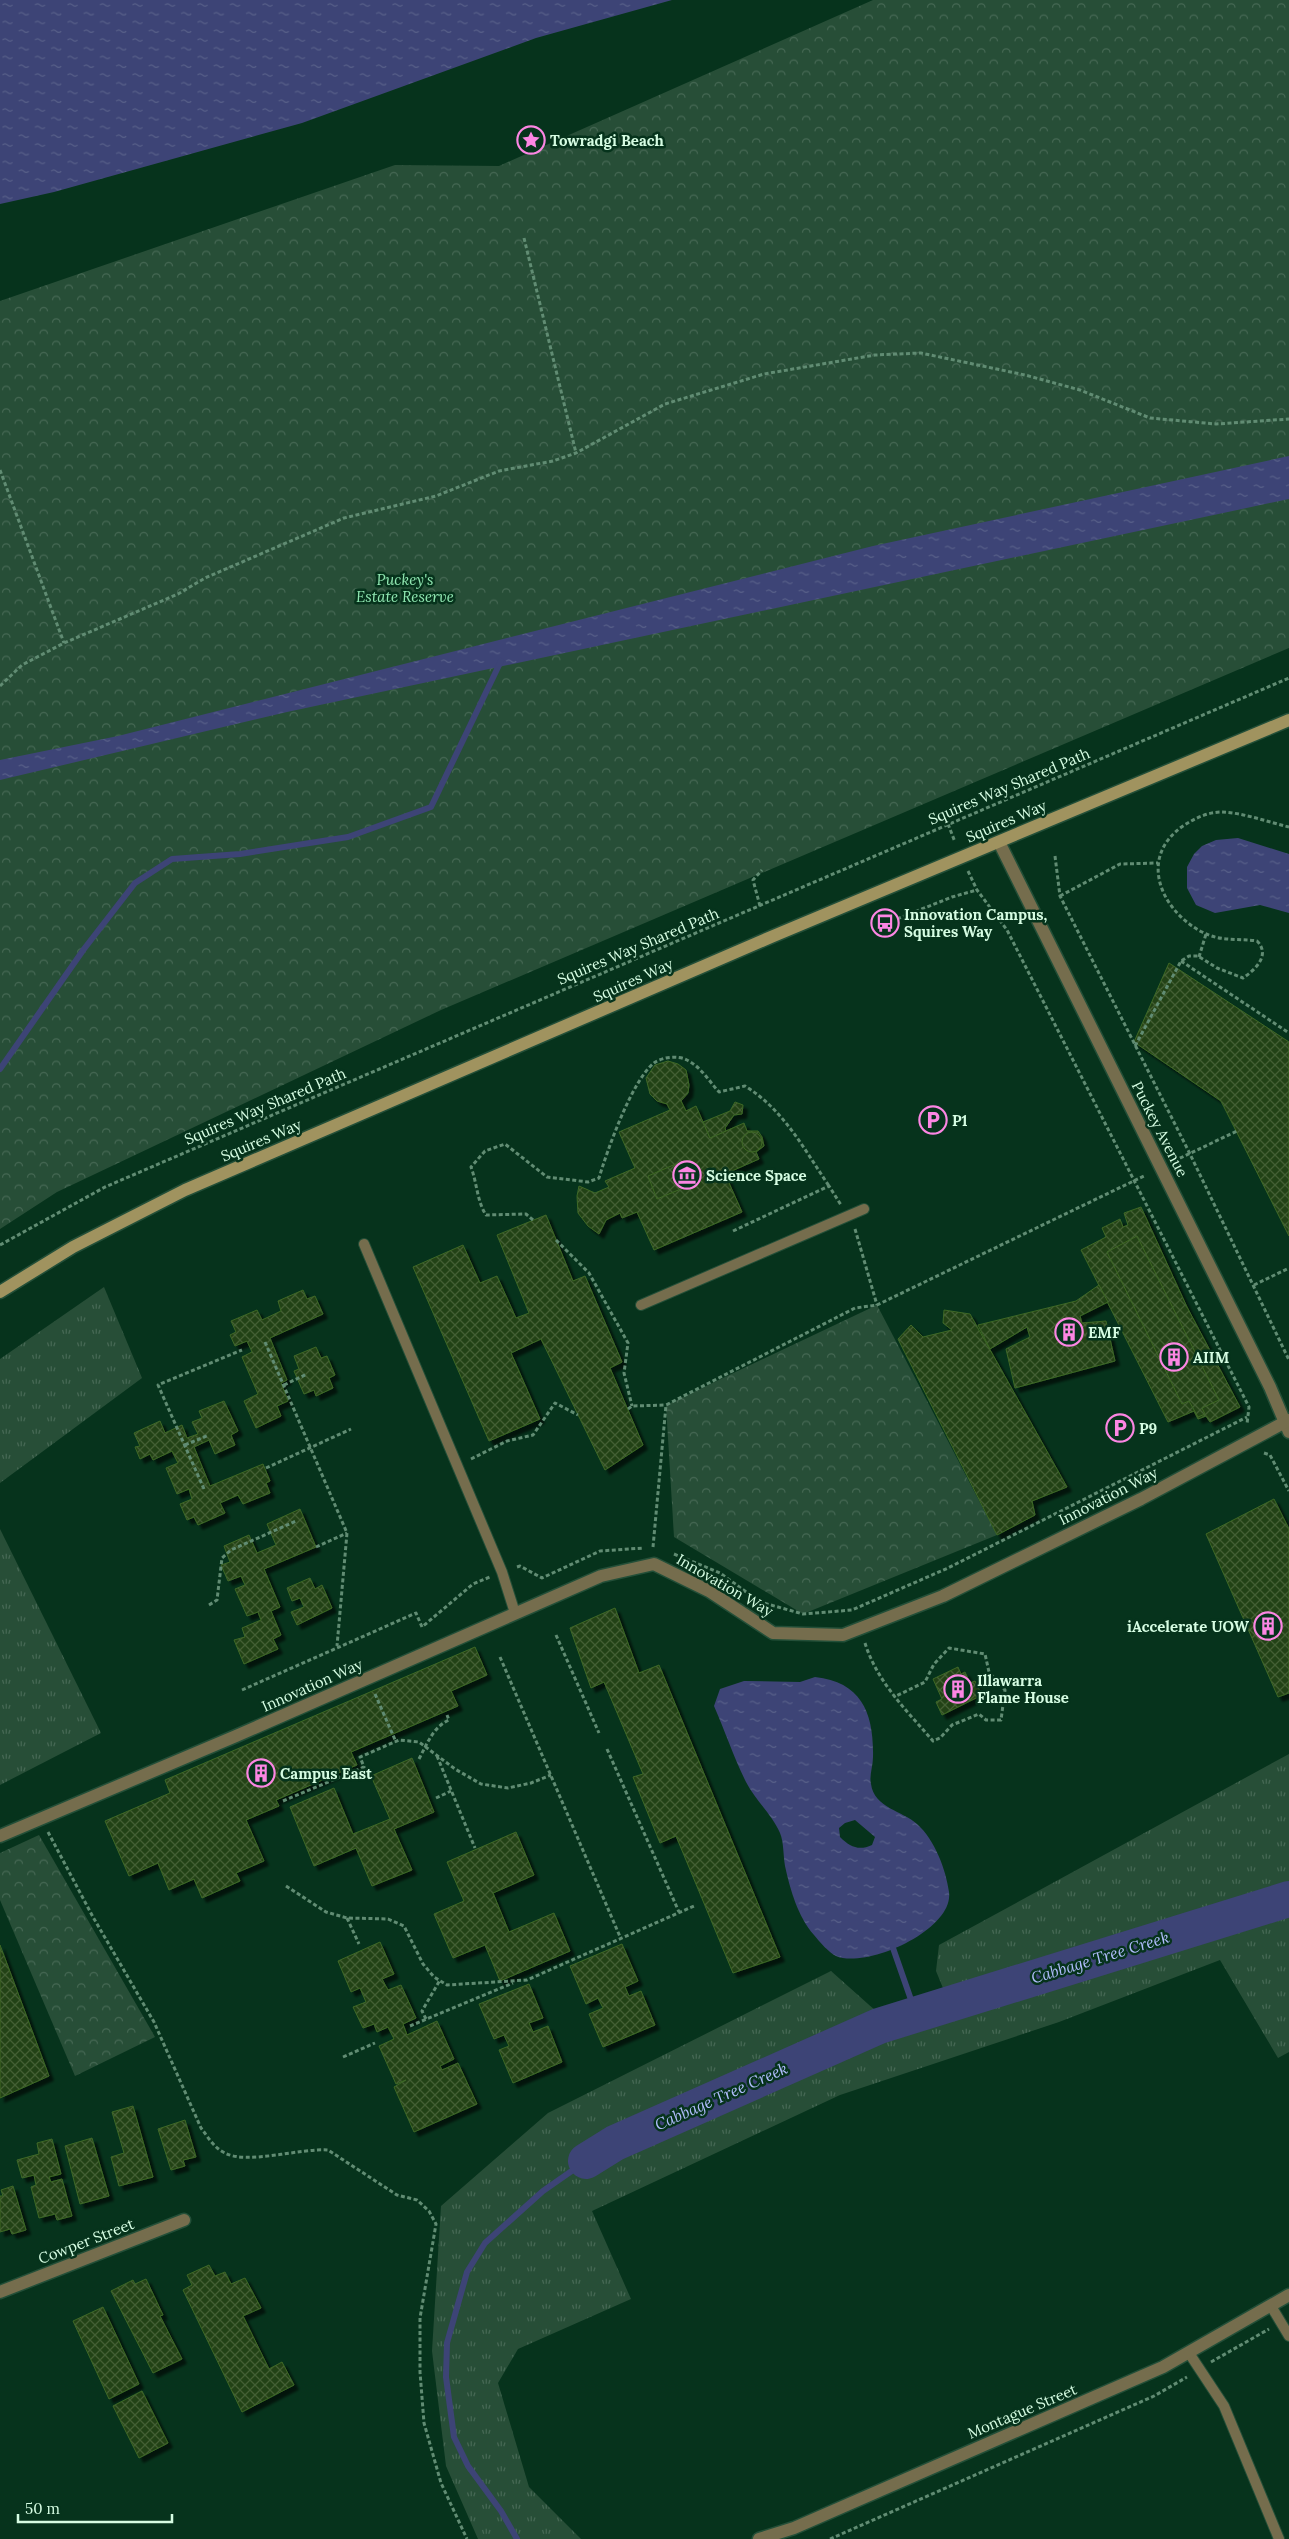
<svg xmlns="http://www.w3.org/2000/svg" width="1289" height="2539" viewBox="0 0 1289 2539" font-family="Lora,serif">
<defs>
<pattern id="grass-tufts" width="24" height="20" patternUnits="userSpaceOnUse" patternTransform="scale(1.25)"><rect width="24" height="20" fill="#274e37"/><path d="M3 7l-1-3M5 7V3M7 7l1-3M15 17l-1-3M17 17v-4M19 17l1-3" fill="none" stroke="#466854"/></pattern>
<pattern id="forest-crowns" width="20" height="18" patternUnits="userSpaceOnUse" patternTransform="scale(1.25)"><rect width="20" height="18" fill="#274e37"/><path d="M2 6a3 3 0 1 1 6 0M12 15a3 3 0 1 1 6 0" fill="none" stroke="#466854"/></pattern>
<pattern id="water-ripples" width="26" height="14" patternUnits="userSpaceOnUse" patternTransform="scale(1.25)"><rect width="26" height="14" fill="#3d4476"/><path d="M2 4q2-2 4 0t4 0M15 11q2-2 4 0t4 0" fill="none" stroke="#586089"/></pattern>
<pattern id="building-cross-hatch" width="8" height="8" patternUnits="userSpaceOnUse" patternTransform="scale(1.25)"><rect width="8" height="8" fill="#244312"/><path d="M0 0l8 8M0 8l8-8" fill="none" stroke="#435f34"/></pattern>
<filter id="shadow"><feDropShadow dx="4.5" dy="4.5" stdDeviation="1" flood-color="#0009"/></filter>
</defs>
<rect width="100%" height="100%" fill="#06331c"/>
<g fill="url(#grass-tufts)">
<path d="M104 1287 142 1378 0 1483V1359Z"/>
<path d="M0 1529 101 1733 0 1785Z"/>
<path d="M1289 1754V2052L1278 2058 1220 1960 1059 2022 840 2095 592 2211 631 2299 518 2349 498 2383 529 2487 581 2539H478L446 2466 432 2351 441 2206 548 2113 831 1971 877 2012 945 1993 936 1971 939 1945Z"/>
</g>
<g fill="url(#forest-crowns)">
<path d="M873 0H1289V648L441 1010 57 1192 0 1229V301L395 165 499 166Z"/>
<path d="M877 1305 997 1535 803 1614 674 1537 666 1405Z"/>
<path d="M39 1835 155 2037 75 2076 0 1900V1853Z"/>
</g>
<g fill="url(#water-ripples)" fill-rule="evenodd">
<path d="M0 0H672L536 38 302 123 54 192 0 204Z"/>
<path d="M1289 456V499L287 712 0 780V760L118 736 873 546Z"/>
<path d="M1238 838 1289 854V913L1260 905 1215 913 1196 905 1187 888V867L1194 854 1202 846 1216 840Z"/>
<path d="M815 1677C862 1682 874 1714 873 1757 873 1766 869 1776 871 1784 874 1808 903 1811 917 1824 935 1840 946 1870 949 1892 954 1930 866 1969 836 1956 829 1953 819 1941 814 1935 798 1917 790 1889 785 1866 783 1855 784 1843 780 1833 772 1814 755 1800 746 1782 734 1758 725 1731 714 1706L720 1689 744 1681 800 1682ZM855 1820 875 1837 872 1845C859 1851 850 1847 840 1837L839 1828 845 1823Z"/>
</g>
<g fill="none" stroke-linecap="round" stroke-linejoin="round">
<g stroke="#3d4476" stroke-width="6">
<path d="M0 1069 84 949 135 883 172 859 240 854 348 837 431 807 501 661"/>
<path d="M893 1948 916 2014"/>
<path d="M517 2539 501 2511 468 2466 454 2437 446 2377 447 2343 467 2272 485 2243 543 2191 586 2161"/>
</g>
<path stroke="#3d4476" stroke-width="36" d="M586 2161 615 2143 879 2026 1289 1899"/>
</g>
<g fill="url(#building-cross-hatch)" stroke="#3e6827" filter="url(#shadow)">
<path d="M1169 963 1289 1042V1236L1221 1101 1134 1042Z"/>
<path d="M668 1061 678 1064 686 1070 689 1085 688 1093 681 1101 686 1111 696 1106 710 1138 744 1123 747 1131H758L762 1137 764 1146 756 1152 759 1159 725 1174 742 1212 654 1250 637 1212 622 1218 620 1213 606 1220 599 1234 588 1226 578 1213 577 1196 579 1186 595 1193 609 1187 605 1181 635 1168 619 1132 670 1110 667 1104 657 1101 650 1094 646 1078 655 1065Z"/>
<path d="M735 1102 743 1105 742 1114 734 1115 725 1128 726 1131 710 1138 703 1122 730 1111Z"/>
<circle cx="752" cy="1142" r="10"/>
<path d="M678 1163 688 1186 657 1199 648 1176Z"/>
<path d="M1141 1207 1187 1307 1240 1407 1210 1422 1206 1416 1198 1419 1194 1411 1168 1422 1081 1250 1106 1237 1102 1228 1120 1219 1123 1227 1128 1225 1124 1213Z"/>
<path d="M546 1215 573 1281 585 1276 622 1362 610 1368 643 1445 605 1470 541 1339 511 1353 540 1419 489 1441 413 1267 463 1245 480 1283 497 1276 516 1318 529 1313 497 1235Z"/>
<path d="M1137 1236 1219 1400 1202 1408 1205 1414 1198 1417 1189 1401 1182 1404 1107 1252Z"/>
<path d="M1099 1285 1108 1302 1080 1316 1082 1323 1106 1321 1115 1361 1015 1388 1006 1349 1030 1337 1027 1327 990 1349 978 1325 1076 1301Z"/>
<path d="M303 1290 307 1299 315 1296 323 1314 270 1338 287 1380 281 1383 288 1401 277 1406 281 1416 256 1428 244 1401 258 1394 242 1357 252 1352 247 1341 235 1346 230 1335 236 1332 231 1321 257 1310 262 1320 281 1311 278 1301Z"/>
<path d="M944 1310 970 1314 1067 1487 1032 1501 1035 1515 997 1535 898 1339 911 1325 923 1337 952 1330 943 1323Z"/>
<path d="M316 1347 321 1358 327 1356 335 1375 329 1378 333 1388 316 1396 314 1390 304 1394 294 1371 299 1369 294 1356Z"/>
<path d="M224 1401 238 1431 231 1435 235 1445 215 1454 209 1440 194 1447 210 1486 263 1464 270 1481 266 1483 270 1493 243 1504 238 1495 220 1503 225 1513 198 1525 194 1517 187 1520 180 1504 192 1499 189 1489 177 1494 166 1468 178 1463 172 1451 153 1460 150 1454 140 1459 135 1447 140 1446 134 1433 160 1421 165 1433 182 1425 187 1438 198 1434 192 1422 202 1418 199 1411Z"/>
<path d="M1274 1499 1289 1529V1693L1278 1697 1206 1534Z"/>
<path d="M300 1509 316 1547 264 1569 280 1607 271 1611 281 1635 273 1639 278 1649 244 1664 234 1640 245 1637 242 1628 261 1620 258 1612 247 1616 235 1589 245 1585 241 1576 228 1581 221 1565 230 1562 224 1546 249 1535 257 1553 276 1545 267 1524Z"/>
<path d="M310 1578 315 1589 322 1585 332 1608 297 1625 291 1612 304 1607 300 1598 292 1601 287 1588Z"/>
<path d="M615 1608 639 1673 659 1665 780 1957 733 1973 676 1836 660 1843 633 1777 643 1774 604 1682 591 1688 570 1628Z"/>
<path d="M475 1647 487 1675 451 1691 458 1706 351 1752 357 1765 276 1800 279 1806 246 1820 264 1861 236 1873 240 1881 202 1898 194 1879 169 1890 158 1863 129 1876 105 1821 170 1793 165 1780Z"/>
<path d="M958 1667 961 1674 965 1672 970 1683 975 1681 982 1695 942 1715 936 1702 942 1699 933 1679Z"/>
<path d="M412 1758 434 1812 394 1829 412 1870 372 1886 356 1848 314 1866 290 1807 334 1788 353 1834 390 1819 371 1776Z"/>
<path d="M516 1832 534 1875 493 1893 509 1932 554 1913 570 1951 500 1981 485 1945 453 1958 434 1914 464 1901 447 1862Z"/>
<path d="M380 1942 394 1974 382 1979 388 1990 401 1985 416 2018 403 2024 407 2035 437 2021 454 2059 440 2066 442 2070 458 2063 477 2104 414 2132 394 2087 406 2080 396 2084 379 2046 394 2039 388 2027 377 2032 374 2024 363 2028 353 2007 366 2002 360 1988 351 1992 338 1961Z"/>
<path d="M622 1944 638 1981 625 1987 629 1996 641 1991 655 2025 603 2047 589 2014 603 2008 598 1998 586 2004 570 1966Z"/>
<path d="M0 1945 49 2076 0 2098Z"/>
<path d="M529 1984 543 2018 529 2023 533 2032 548 2026 562 2062 513 2083 499 2050 509 2046 504 2035 494 2039 479 2004Z"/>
<path d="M133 2106 153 2177 119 2186 111 2157 124 2153 112 2112Z"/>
<path d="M185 2120 196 2157 183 2160 185 2166 171 2170 158 2129Z"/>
<path d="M92 2138 109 2196 80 2204 65 2146Z"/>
<path d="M52 2139 61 2174 49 2177 51 2182 62 2179 72 2216 57 2220 55 2214 39 2218 31 2187 36 2185 34 2175 22 2178 17 2160 39 2154 37 2143Z"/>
<path d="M13 2186 26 2230 12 2234 10 2229 0 2232V2196H3L1 2190Z"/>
<path d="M209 2265 215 2276 225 2272 231 2284 245 2278 261 2308 243 2316 269 2369 282 2362 294 2385 242 2412 183 2290 192 2285 187 2275Z"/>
<path d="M146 2279 163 2315 160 2316 182 2359 153 2373 111 2291 133 2280 135 2284Z"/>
<path d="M103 2307 139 2384 109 2399 73 2321Z"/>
<path d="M142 2391 168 2443 139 2458 113 2406Z"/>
</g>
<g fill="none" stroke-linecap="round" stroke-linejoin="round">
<g stroke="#234f38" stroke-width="12">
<g id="service">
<path d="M364 1244 502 1572 515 1613"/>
<path d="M641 1305 864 1209"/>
<path d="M1271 2306 1289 2336"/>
<path d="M1189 2353 1224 2406 1279 2539"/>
</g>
</g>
<g stroke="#234f38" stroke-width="15">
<g id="minor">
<path d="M999 842 1270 1387 1289 1432"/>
<path d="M0 1836 236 1736 601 1576 654 1564 709 1591 773 1633 843 1635 943 1596 1141 1499 1289 1420"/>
<path d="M0 2292 184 2220"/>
<path d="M759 2539 794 2528 1163 2367 1289 2295"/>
</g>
</g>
<g stroke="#234f38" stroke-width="15">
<path id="secondary" d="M0 1292 73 1247 185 1190 771 937 1289 720"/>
</g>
<g stroke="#618c73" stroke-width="3" stroke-dasharray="4 2.5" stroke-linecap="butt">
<path d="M524 238 576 453"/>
<path d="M0 470 64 643"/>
<path d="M0 686 22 665 64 643 178 594 205 578 344 518 436 496 499 471 553 461 576 453 665 404 764 374 875 355 921 353 1025 375 1080 390 1150 418 1216 424 1289 419"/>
<path d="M948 824 955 842"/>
<path d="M1055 856 1060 896 1190 1154 1289 1360"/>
<path d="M968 871 977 890 1007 930 1249 1407 1247 1424"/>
<path d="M1060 896 1120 864 1158 863"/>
<path d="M760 906 753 880 762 870"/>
<path d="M879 926 952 897 977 890"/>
<path d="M1199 957 1206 934"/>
<path d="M1181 961 1289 1033"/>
<path d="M1135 1046 1181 961 1189 956H1198L1217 968 1243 978C1255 970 1271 955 1257 941 1237 938 1221 942 1202 932 1160 910 1138 857 1183 826 1195 818 1208 812 1222 812 1244 813 1268 822 1289 827"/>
<path d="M1174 1161 1237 1131"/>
<path d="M533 1220 526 1214 486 1215C477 1201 477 1183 471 1167L485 1151 505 1144 547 1177 588 1182 599 1178C607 1151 632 1080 654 1063 662 1057 678 1055 687 1060 701 1067 709 1081 719 1092L745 1086C784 1110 804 1149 829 1186"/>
<path d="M855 1229 877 1305"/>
<path d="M733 1231 829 1186 841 1205"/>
<path d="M556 1240 589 1273 628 1343 624 1373 632 1406"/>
<path d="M0 1245 105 1187 1289 678"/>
<path d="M1254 1285 1289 1268"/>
<path d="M265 1342 347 1533 337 1646"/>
<path d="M284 1385 307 1374"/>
<path d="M628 1409 632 1406 666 1405"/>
<path d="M185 1445 209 1435"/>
<path d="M1264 1453 1270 1455 1289 1491"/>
<path d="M471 1459 507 1441 533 1435 555 1403 578 1415"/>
<path d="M266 1468 351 1429"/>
<path d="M204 1489 158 1385 242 1350"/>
<path d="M316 1547 347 1533"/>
<path d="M653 1547 666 1405 855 1308 877 1305 1146 1175"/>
<path d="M674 1554 720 1573 760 1602 803 1614 852 1610 948 1568 1247 1417"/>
<path d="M517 1567 520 1566 542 1578 600 1551 644 1548"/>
<path d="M209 1605 217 1600 222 1558 231 1550 296 1521"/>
<path d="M556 1635 599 1733"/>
<path d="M865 1643C877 1682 907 1711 933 1741L940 1738 952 1725 979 1714 986 1720H1001L1005 1690 989 1672 985 1654 949 1648 934 1664 925 1682 894 1697"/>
<path d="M500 1657 621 1939"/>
<path d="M242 1690 416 1613 422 1627 473 1584 490 1577"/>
<path d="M375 1694 396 1742"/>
<path d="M607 1749 679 1912"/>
<path d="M437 1756 475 1848"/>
<path d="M419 1759C427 1744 433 1727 449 1720L447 1715"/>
<path d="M436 1798 451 1791"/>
<path d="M283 1801 364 1767 360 1757 399 1740 419 1742 455 1769 481 1784 508 1788 531 1783 551 1775"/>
<path d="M48 1832 93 1917 154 2022 201 2128C208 2137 214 2148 225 2153 247 2165 300 2148 328 2150L397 2195 417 2200 429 2211 436 2224 420 2318V2372L424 2423 441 2483 467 2539"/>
<path d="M286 1886 326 1912 347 1918 388 1919 404 1926 423 1964 434 1977 447 1985 527 1980 694 1906"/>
<path d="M347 1918 359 1944"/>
<path d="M426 2019 422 2011 440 1980"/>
<path d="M410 2026 513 1983"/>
<path d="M343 2057 375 2043"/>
<path d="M1211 2362 1269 2329"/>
<path d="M830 2539 1154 2396 1187 2377"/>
</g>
<use href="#service" stroke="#756d4d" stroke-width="10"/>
<use href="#minor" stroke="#756d4d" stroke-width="12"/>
<use href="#secondary" stroke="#a0935f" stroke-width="12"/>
</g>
<defs>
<g id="sight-ring" transform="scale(1.4375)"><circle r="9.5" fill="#06331c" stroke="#fc86e3" stroke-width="1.5"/><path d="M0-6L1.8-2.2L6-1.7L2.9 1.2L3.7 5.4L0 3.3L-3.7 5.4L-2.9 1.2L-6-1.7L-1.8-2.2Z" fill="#fc86e3"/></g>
<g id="bus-ring" transform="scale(1.4375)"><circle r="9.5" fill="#06331c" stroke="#fc86e3" stroke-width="1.5"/><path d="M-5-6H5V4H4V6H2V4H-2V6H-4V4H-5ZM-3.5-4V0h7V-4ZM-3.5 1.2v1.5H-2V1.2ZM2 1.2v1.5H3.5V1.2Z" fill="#fc86e3"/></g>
<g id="parking-ring" transform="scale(1.4375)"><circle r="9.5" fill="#06331c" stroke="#fc86e3" stroke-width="1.5"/><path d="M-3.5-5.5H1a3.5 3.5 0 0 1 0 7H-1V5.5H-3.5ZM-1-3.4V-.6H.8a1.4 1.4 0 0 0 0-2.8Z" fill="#fc86e3"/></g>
<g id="museum-ring" transform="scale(1.4375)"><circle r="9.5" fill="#06331c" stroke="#fc86e3" stroke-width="1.5"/><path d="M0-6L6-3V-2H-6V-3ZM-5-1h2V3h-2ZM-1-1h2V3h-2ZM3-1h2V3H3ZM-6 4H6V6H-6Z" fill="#fc86e3"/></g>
<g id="building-ring" transform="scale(1.4375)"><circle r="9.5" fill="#06331c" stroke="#fc86e3" stroke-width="1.5"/><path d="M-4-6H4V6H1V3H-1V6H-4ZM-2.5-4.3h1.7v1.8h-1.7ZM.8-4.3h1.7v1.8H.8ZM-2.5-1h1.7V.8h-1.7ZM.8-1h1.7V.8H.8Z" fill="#fc86e3"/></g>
</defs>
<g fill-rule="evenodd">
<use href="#sight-ring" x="531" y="140"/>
<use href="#bus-ring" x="885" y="923"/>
<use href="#parking-ring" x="933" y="1120"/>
<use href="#museum-ring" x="687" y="1175"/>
<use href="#building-ring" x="1069" y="1332"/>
<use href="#building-ring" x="1174" y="1357"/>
<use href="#parking-ring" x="1120" y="1428"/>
<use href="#building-ring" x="1268" y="1626"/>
<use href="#building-ring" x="958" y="1689"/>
<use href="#building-ring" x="261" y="1773"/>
</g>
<g text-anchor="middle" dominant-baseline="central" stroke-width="5" stroke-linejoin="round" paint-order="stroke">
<g font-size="15" font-weight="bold" fill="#d6fde3" stroke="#06331c" text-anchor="start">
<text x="550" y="140">Towradgi Beach</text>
<text x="904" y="914">Innovation Campus,<tspan x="904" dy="17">Squires Way</tspan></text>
<text x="952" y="1120">P1</text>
<text x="706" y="1175">Science Space</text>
<text x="1088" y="1332">EMF</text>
<text x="1193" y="1357">AIIM</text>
<text x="1139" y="1428">P9</text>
<text x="1249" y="1626" text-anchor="end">iAccelerate UOW</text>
<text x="977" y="1680">Illawarra<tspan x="977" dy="17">Flame House</tspan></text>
<text x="280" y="1773">Campus East</text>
</g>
<g font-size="15" font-style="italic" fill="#91e8b2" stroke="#06331c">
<text x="405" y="579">Puckey's<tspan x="405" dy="17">Estate Reserve</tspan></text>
</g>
<g font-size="15" fill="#d6fde3" stroke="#06331c">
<text transform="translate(1009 786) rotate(-23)">Squires Way Shared Path</text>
<text transform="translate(1006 821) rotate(-23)">Squires Way</text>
<text transform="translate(638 946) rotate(-23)">Squires Way Shared Path</text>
<text transform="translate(633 980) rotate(-24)">Squires Way</text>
<text transform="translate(265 1106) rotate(-23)">Squires Way Shared Path</text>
<text transform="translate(1160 1129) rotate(63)">Puckey Avenue</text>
<text transform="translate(261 1140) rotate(-23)">Squires Way</text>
<text transform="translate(1108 1496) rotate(-27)">Innovation Way</text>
<text transform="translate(725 1585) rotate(30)">Innovation Way</text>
<text transform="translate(312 1685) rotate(-24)">Innovation Way</text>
<text transform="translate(86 2241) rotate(-21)">Cowper Street</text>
<text transform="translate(1022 2411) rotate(-23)">Montague Street</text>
</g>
<g font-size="16" font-style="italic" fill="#b1bdfd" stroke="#06331c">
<text transform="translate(1100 1957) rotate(-17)">Cabbage Tree Creek</text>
<text transform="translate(721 2096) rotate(-24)">Cabbage Tree Creek</text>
</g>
</g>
<path d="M18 2514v8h154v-8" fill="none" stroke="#d6fde3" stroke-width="2.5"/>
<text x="25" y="2514" font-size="15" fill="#d6fde3" stroke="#06331c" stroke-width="4" paint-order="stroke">50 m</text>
</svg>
